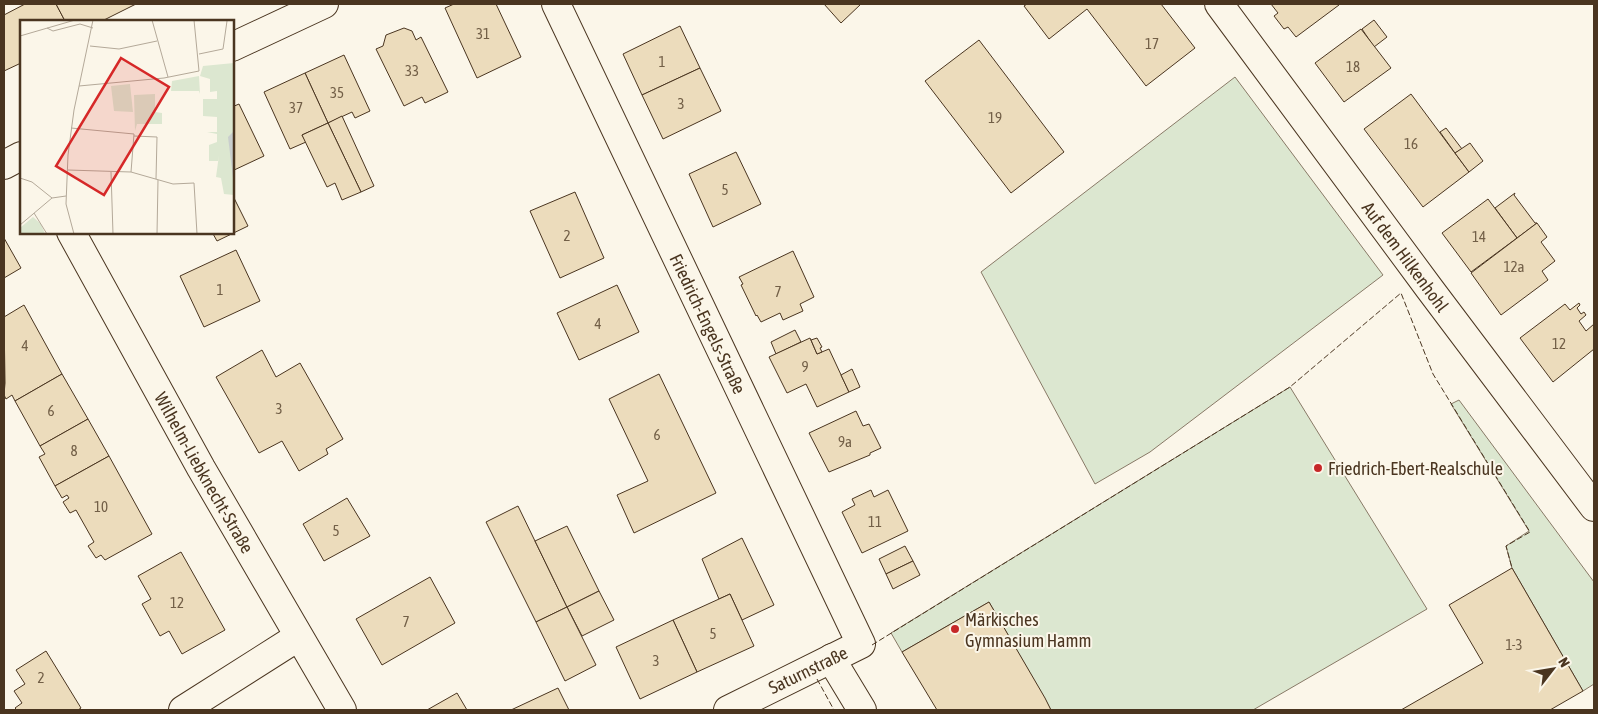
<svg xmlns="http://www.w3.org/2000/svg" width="1598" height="714" viewBox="0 0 1598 714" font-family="'Asap Condensed',sans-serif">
<rect width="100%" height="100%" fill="#fbf6e9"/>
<g fill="#dce7d0" stroke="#887966">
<path d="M1235 77 1383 275 1150 452 1095 484 981 272Z"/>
<path d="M1290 387 1427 609 1253 710H1051L989 602 902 652 891 633Z"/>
<path d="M1459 400 1594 582V684L1583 691 1512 568 1506 546 1529 531 1451 404Z"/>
</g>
<g fill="#ecdcbc" stroke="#4a3520">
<path d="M25 4H56L65 21H21V63L4 71V15Z"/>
<path d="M56 4H136L102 21H65Z"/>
<path d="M454 4H496L521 57 477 78 445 8Z"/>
<path d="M824 4H861L841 23Z"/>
<path d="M1027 4H1161L1195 48 1146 86 1087 9 1049 39 1024 6Z"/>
<path d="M1271 4H1339V5L1296 37 1288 27 1284 29 1274 16 1278 13Z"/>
<path d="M1374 20 1387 37 1374 47 1362 29Z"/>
<path d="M680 26 700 68 642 95 623 54Z"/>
<path d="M404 28 412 31 416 40 421 37 448 92 425 103 422 97 404 106 376 49 383 46 386 35Z"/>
<path d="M1361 29 1391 68 1344 102 1315 63Z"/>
<path d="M979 40 1064 152 1011 193 925 81Z"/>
<path d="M344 55 370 111 355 118 352 112 328 123 305 73Z"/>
<path d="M700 68 721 111 663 139 642 95Z"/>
<path d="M305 73 328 123 302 135 306 142 290 149 264 92Z"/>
<path d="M1411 94 1469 172 1423 207 1364 129Z"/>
<path d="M239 104 264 156 232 171V107Z"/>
<path d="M342 116 374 186 361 192 328 123Z"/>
<path d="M328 123 361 192 342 200 335 183 327 187 302 135Z"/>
<path d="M1446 128 1462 149 1455 153 1440 132Z"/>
<path d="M1470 143 1483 161 1469 172 1455 153Z"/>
<path d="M736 152 761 204 713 227 689 174Z"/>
<path d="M575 192 604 258 560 278 530 211Z"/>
<path d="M1515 193 1514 195 1535 223H1537L1517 238 1495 208Z"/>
<path d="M232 194 248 226 217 241 212 232H232Z"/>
<path d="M1488 199 1517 238 1471 272 1442 233Z"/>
<path d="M1537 223 1547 237 1541 242 1555 261 1542 271 1548 280 1501 315 1471 273Z"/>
<path d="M4 238 21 268 4 278Z"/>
<path d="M236 250 260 301 204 327 180 276Z"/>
<path d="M793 251 814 297 800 304 803 311 783 320 780 313 761 322 757 315 756 316 741 285 743 284 739 277Z"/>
<path d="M617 285 639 332 579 360 557 313Z"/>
<path d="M1579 303 1580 305 1577 308 1581 314 1584 312 1586 315 1579 321 1586 331 1594 324V349L1553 382 1520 338 1565 304 1570 310Z"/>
<path d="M24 305 62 374 15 401 12 395 6 399 4 395 5 383 4 317Z"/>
<path d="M795 330 801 342 776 354 771 342Z"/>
<path d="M810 338 817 354 829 349 849 392 817 407 806 384 787 393 769 357Z"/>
<path d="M817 338 822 347 820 348 822 352 817 354 811 340Z"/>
<path d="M262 350 276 377 300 363 343 439 326 449 328 454 299 471 282 441 259 453 216 377Z"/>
<path d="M852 369 860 387 849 392 841 375Z"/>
<path d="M62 374 88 419 40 446 15 401Z"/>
<path d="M659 374 716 493 634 533 617 495 648 481 609 399Z"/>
<path d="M856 411 863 426 869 424 881 448 870 453V455L829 472 809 433Z"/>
<path d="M88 419 109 456 55 486 39 457 45 454 40 446Z"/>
<path d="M109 456 152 534 105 560 101 555 96 558 88 546 94 542 76 510 70 513 63 502 69 498 67 495 62 498 55 486Z"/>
<path d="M871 490 874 497 888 490 908 531 862 553 842 512 855 505 852 499Z"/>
<path d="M347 498 370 536 324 561 303 524Z"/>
<path d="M518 506 567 607 536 622 486 522Z"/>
<path d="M567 526 599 591 567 607 535 541Z"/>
<path d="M742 538 774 605 742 620 730 594 719 599 702 559Z"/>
<path d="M905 546 913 561 886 574 879 559Z"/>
<path d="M181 552 225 630 182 654 169 631 160 636 142 604 151 599 138 576Z"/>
<path d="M913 561 920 575 893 589 886 574Z"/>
<path d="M1512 568 1583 691 1550 710H1401L1483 663 1449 605Z"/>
<path d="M430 577 455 623 382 665 356 619Z"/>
<path d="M599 591 614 620 582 636 567 607Z"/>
<path d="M730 594 754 646 697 672 673 620Z"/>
<path d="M989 602 1045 698 1051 710H937L902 652Z"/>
<path d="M567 607 596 665 565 681 536 622Z"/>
<path d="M673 620 697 672 640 699 616 647Z"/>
<path d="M46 651 81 708 78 710H17L15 708 22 703 14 691 25 684 16 670Z"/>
<path d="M558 688 569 710H511Z"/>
<path d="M457 693 467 710H427Z"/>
</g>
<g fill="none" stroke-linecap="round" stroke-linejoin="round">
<g stroke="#4a3520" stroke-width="30">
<g id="minor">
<path id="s1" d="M556 4 861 644 728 710"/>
<path id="s2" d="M1219 4 1429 288 1594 507"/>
<path d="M232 47 324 4"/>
<path d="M4 165 21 156"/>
<path id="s3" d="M71 232 201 468 342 710"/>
<path d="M832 658 836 667 862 710"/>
<path d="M183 710 298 637"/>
</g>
</g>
<use href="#minor" stroke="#fbf6e9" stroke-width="28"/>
<g stroke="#4a3520" stroke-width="1" stroke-dasharray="6 2.5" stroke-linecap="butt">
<path d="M872 645 1290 387 1401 293 1433 374 1530 532 1506 546 1512 568"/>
<path d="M817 679 834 710"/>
</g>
</g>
<g fill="#c62828" stroke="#fbf6e9" stroke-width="2">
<circle cx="1318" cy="468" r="5"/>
<circle cx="955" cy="629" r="5"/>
</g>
<g text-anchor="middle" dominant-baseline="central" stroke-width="4" stroke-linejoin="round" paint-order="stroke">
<g font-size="15" fill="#725f47">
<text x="483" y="33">31</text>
<text x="1152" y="43">17</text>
<text x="662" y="61">1</text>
<text x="1353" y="66">18</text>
<text x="412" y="70">33</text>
<text x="337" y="92">35</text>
<text x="681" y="103">3</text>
<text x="296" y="107">37</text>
<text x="995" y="117">19</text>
<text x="1411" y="143">16</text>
<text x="725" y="189">5</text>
<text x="567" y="235">2</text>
<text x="1479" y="236">14</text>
<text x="1514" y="266">12a</text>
<text x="220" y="289">1</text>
<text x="778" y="291">7</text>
<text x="598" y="323">4</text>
<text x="1559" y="343">12</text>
<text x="25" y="345">4</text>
<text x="805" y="366">9</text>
<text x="279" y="408">3</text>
<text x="51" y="410">6</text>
<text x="657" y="434">6</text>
<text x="845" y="441">9a</text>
<text x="74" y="450">8</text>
<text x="101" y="506">10</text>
<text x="875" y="521">11</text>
<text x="336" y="530">5</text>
<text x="177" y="602">12</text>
<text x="406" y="621">7</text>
<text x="713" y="633">5</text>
<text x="1514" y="644">1-3</text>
<text x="656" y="660">3</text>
<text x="41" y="677">2</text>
</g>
<g font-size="18" fill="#4a3520" stroke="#fbf6e9">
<text stroke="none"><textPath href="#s2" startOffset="314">Auf dem Hilkenhohl</textPath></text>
<text stroke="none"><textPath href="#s1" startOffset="354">Friedrich-Engels-Straße</textPath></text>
<text stroke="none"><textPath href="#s3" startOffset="275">Wilhelm-Liebknecht-Straße</textPath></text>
<text transform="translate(808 670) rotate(-26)">Saturnstraße</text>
</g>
<g font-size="18" fill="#4a3520" stroke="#fbf6e9" text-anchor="start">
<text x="1328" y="468">Friedrich-Ebert-Realschule</text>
<text x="965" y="619">Märkisches<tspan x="965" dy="21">Gymnasium Hamm</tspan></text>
</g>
</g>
<g transform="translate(20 20)">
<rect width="214" height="214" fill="#fbf6e9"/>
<path d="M214 43V175L204 174 201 158 196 157 199 135 198 141H189V125L197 122V114L187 112H197V97L183 96V79H197V71L190 72V59L180 56 183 46ZM179 56 180 74 179 71H151L152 61ZM110 64 113 92 94 91 91 66ZM135 74V92L142 93V104H117L115 111 114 75ZM13 197 21 204 25 214H0V208Z" fill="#dce7d0"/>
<path d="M214 111V166L208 117Z" fill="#c9cecd"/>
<path fill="none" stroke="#b4a999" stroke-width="1" d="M132 0 148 57M27 8 33 11 60 4 73 8M0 16 55 0M70 26 99 29 137 21M179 34 203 29 207 1M59 66 144 58 179 51 174 0M51 108 114 114 111 152M114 116 137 117 136 159M48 150 111 152 153 164 174 163 177 214M91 152 93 214M0 158 12 162 32 178M14 193 27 214M0 205 32 178 46 176M54 214 46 184 48 135 54 90 73 0M137 214 138 160"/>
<path fill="#d62828" fill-opacity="0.15" stroke="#d62828" stroke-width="2.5" d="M101 38 149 67 84 175 36 146Z"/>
<rect width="214" height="214" fill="none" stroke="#4a3520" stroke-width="2.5"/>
</g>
<rect width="1598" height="714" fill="none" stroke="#4a3520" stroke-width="10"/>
<g transform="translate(1553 669) rotate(59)" stroke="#fbf6e9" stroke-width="4" paint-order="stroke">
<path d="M0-4L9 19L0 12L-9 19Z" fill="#4a3520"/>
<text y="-8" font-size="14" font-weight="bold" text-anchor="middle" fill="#4a3520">N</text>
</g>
</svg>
